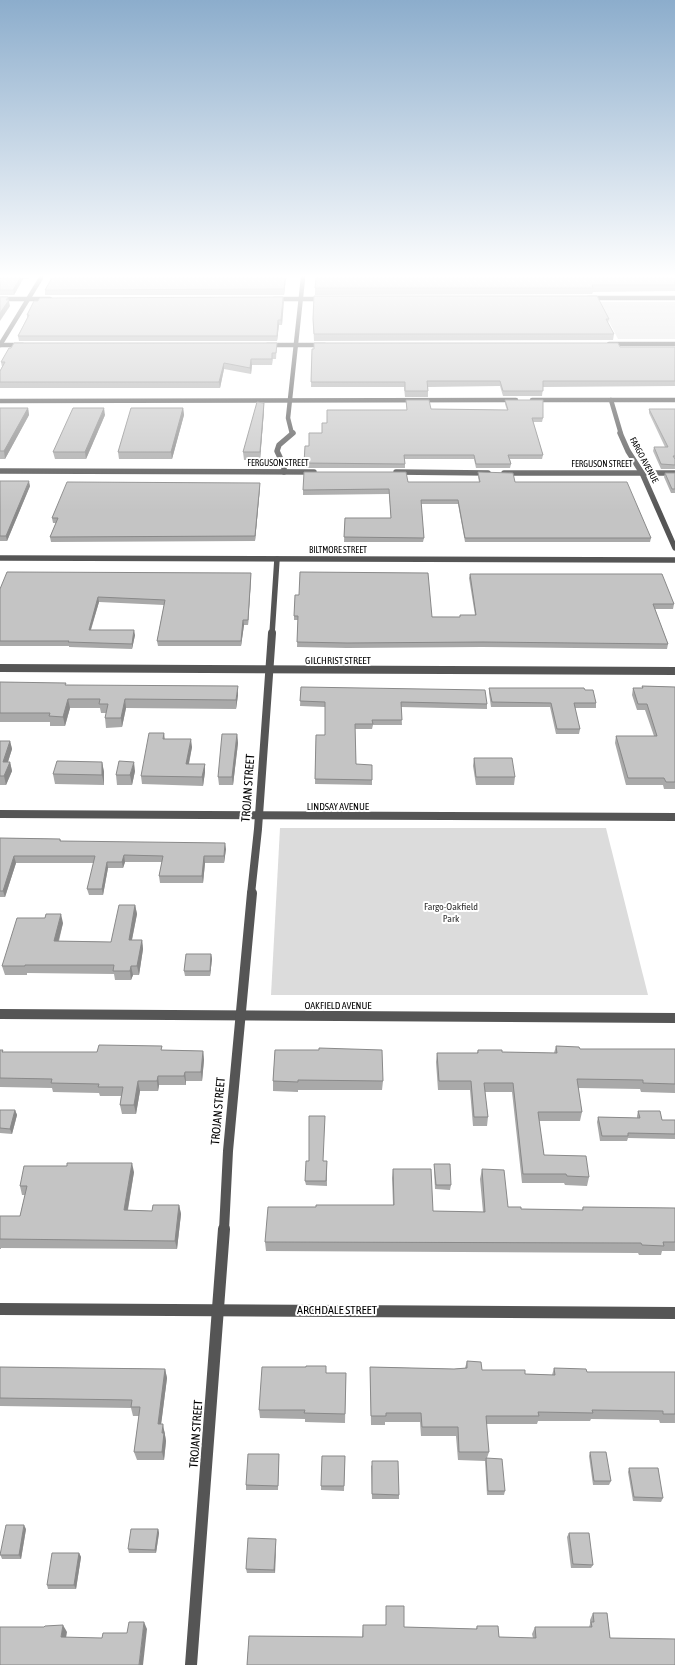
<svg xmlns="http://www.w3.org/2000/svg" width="675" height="1665" viewBox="0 0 675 1665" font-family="'Asap Condensed',sans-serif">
<rect width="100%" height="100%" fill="#fff"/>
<g fill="#dcdcdc">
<path d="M599 302H675V339H618Z"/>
<path d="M280 828H606L648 995H271Z"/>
</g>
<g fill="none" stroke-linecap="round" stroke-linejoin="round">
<g stroke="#555" stroke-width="4.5">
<path d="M588 298H675"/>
<path d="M0 299H50"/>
<path d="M274 299H324"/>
<path d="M609 344H675"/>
<path d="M0 345H23"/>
<path d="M0 345 41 278"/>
<path d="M267 345H325"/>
<path d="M532 400H675"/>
<path d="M611 400 621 434"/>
<path d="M0 401 516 400"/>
<path d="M292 434 288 418 303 278"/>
</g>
<g stroke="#555" stroke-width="5.5">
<path d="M620 433 628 451 642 473 675 548"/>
<path d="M0 471 314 472"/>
<path d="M284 472V466L277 451 279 445 293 433"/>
<path d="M396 472 488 473"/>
<path d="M504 473H675"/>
<path d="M0 558 675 560"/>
<path d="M272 634 277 559"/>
</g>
<g stroke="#555" stroke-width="8">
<path d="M0 668 675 671"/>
<path d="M0 814 675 817"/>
<path d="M251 894 258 829 272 633"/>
</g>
<g stroke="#555" stroke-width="10">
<path d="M0 1014 675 1018"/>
<path d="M224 1230 228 1151 252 893"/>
</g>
<g stroke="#555" stroke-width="12">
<path d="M0 1309 675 1313"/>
<path d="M191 1665 224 1229"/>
</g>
</g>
<g fill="#a9a9a9">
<path d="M0 278H30L29 279H23L14 295H0Z"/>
<path d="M49 278H288L286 279 284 295H45V290L51 279H50Z"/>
<path d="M675 278V291L593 292 592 294 315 295V288Z"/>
<path d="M283 297 282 325H279L277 341H19L18 336 27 318V315Z"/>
<path d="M313 319H609L608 323 614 334 613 340 314 341Z"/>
<path d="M277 343 276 359H273L272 365H252L251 374 224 369 220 388H0V371L2 367 1 362Z"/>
<path d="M675 347V386L543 387 542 396H503L500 386 428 387V397H405L404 387H311L312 349Z"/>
<path d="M406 400 431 409 507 410 505 404V400L543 418 542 422H533L543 455 542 459H510L511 464 510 468H476L474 459H405V468H304L305 446H309L322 433 327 423 407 410Z"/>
<path d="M264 403V410L260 460H244L243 452Z"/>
<path d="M0 408H28L29 415 5 459H0Z"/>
<path d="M183 408 184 415 172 459H119L118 452Z"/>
<path d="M649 409H675V469H661L653 451 654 447H665L649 413Z"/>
<path d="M105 415 86 459H55L53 452Z"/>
<path d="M478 472 515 482 651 538 650 542H465L458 504H421L424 538 423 542H344L345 518H391L389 494 303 495V490L408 482H479L478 477Z"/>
<path d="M665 473H675V493H671L664 477Z"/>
<path d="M0 481 30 486 7 541H0Z"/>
<path d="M260 483V487L255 541 51 542 50 537 56 523H53L52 518Z"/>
<path d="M251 573V578L248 625H244L241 646H158L157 641 164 605 99 602 91 630 135 635 132 649 69 647V646H0V589Z"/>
<path d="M470 574 674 604 673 609H655L668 644 667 649 482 647 347 648 297 647 298 620H294V616L460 617V615H475L469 578Z"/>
<path d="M0 682 66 685 238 695 236 709 126 708 122 727 106 728 105 718 106 713H101L100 708H70L65 726H50V722H0Z"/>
<path d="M642 686 675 687V789H664L663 785H626L615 743 616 736H654L645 710H637L632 695 633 688H642Z"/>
<path d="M301 687 487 704V709L401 707 402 725H373L372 729H355L356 764 372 780V785L315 784 316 735H325V707L300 706Z"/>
<path d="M489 688 585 690 596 703V708H575L580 729 579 734H556L550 707H491L489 693Z"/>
<path d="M164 733 165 739 192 747 189 764H205V772L203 786 142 784 141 776Z"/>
<path d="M237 734 238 743 233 785H219L218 777Z"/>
<path d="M0 741H10L12 749 8 762H10L12 771 6 785H0Z"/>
<path d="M474 758 515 777 514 785H476L473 766Z"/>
<path d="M102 762 104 772V785L55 784 53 774Z"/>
<path d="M135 771 132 785H117L116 775Z"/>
<path d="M0 838 60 839 61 841 226 849 224 863H205L203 883H160L159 876 162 862H125L123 868H108L103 895H89L87 889 94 863H16L5 897H0Z"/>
<path d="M135 905 137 914 132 940H142L143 949 139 975H133L131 980H115L114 974 27 973V975H5L2 966 45 918 63 923 59 941 111 942Z"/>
<path d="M211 954 212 959 210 976H185L184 971Z"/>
<path d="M556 1046 580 1049H675V1093L641 1092 640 1089 578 1088 582 1112 580 1121H539L544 1155 589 1177 587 1186 565 1185 564 1183H522L512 1092H485L488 1117 487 1126H473L470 1090H438L436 1062 437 1053H477L478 1050 502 1052 554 1053Z"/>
<path d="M0 1050H3V1052H97L163 1050 203 1051 204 1060 202 1081H186V1085H159L158 1091H140L136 1114H122L120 1105 121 1096H100L99 1093 53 1092 52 1088 0 1087Z"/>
<path d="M275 1050 383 1081 382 1090H298V1092L273 1091V1081Z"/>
<path d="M0 1110H15L17 1115 12 1134 0 1133Z"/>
<path d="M638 1111 662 1120H675V1139L628 1138 627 1141H600L597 1122 598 1117 637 1118V1116Z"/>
<path d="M323 1161H327V1186L306 1185 305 1181Z"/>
<path d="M434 1164 451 1185 450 1190 435 1189 434 1169Z"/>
<path d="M393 1169 433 1211 483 1212 480 1179 482 1169 508 1207 521 1209 582 1210 583 1207 675 1208V1251H662L661 1255H639L638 1253 266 1251 265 1242 316 1207 393 1205 392 1178Z"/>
<path d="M134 1172 128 1210 152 1211 179 1205 181 1214 177 1249 1 1248V1249H0V1216H20L25 1195H22L20 1186Z"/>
<path d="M467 1361 482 1370 525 1374 552 1375 554 1368 587 1372H675V1423H660L659 1420 591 1419 590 1421H538L537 1424H486L489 1452 487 1458 505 1491 504 1495H487L485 1461 458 1460 456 1436H421L420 1422H385V1425H371L370 1367 454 1369 465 1368Z"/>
<path d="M326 1366V1373H346L345 1423 305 1422V1419L260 1418 259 1410 306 1367Z"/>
<path d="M0 1367 165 1369 167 1378 161 1424 165 1433V1435L166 1441 164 1460H137L134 1452 139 1416H133L131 1408 0 1406Z"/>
<path d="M590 1452 611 1481 609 1485H593L589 1456Z"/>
<path d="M279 1454 278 1490H246V1485Z"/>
<path d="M322 1456H345L344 1491 321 1490Z"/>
<path d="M371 1465 399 1495V1499H372Z"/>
<path d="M629 1468 663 1498 661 1502 633 1501 628 1472Z"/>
<path d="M26 1529 21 1559H2L0 1554Z"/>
<path d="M158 1529 159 1533 156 1553H129L128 1549Z"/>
<path d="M569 1533 593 1565 591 1568H571L567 1537Z"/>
<path d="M276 1543 275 1573H247L246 1569Z"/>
<path d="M79 1553 81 1557 76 1589H48L47 1585Z"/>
<path d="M386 1606H404V1627L476 1629 477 1626H498L499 1637 533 1638 532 1634 535 1627H589L590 1624V1620L593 1613H607L610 1638 675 1639V1665H247L249 1636 362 1637 363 1625H386Z"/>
</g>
<g fill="#898989">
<path d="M20 278H23V279L14 295 13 290Z"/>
<path d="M285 278H286L284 295V289Z"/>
<path d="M8 297 10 306 0 321V313Z"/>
<path d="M283 297 284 302 282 325 281 320Z"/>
<path d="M278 320 279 325 277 341V336Z"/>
<path d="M251 359 252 365 251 374 250 368Z"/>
<path d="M224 363V369L220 388 219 382Z"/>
<path d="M264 403V410L260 460V452Z"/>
<path d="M28 408 29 415 5 459 4 451Z"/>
<path d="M104 408 105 415 86 459 85 452Z"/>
<path d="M183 408 184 415 172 459 171 452Z"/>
<path d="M29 481 30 486 7 541 6 536Z"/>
<path d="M260 483V487L255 541V536Z"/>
<path d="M251 573V578L248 625V620Z"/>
<path d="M98 597 99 602 89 635V630Z"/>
<path d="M243 620 244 625 241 646V641Z"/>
<path d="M134 630 135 635 132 649V644Z"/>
<path d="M238 686V695L236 709V700Z"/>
<path d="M68 699 70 708 65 726 63 717Z"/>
<path d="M125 699 126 708 122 727 121 718Z"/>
<path d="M237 734 238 743 233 785 232 777Z"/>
<path d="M191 739 192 747 187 772 186 764Z"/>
<path d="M10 741 12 749 5 771 3 762Z"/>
<path d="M10 762 12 771 6 785 4 776Z"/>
<path d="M102 762 104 772V785L102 775Z"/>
<path d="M134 762 135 771 132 785 130 775Z"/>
<path d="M205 764V772L203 786 202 777Z"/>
<path d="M225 843 226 849 224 863V856Z"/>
<path d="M124 855 125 862 123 868 122 862Z"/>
<path d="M14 856 16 863 5 897 3 891Z"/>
<path d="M204 856 205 863 203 883 202 876Z"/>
<path d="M107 862 108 868 103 895 102 889Z"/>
<path d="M135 905 137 914 130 949 129 940Z"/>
<path d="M61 914 63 923 56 950 54 941Z"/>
<path d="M142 940 143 949 139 975 137 966Z"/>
<path d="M211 954 212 959 210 976V971Z"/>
<path d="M131 966 133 975 131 980 130 971Z"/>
<path d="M203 1051 204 1060 202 1081 201 1072Z"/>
<path d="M185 1072 186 1081V1085L184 1076Z"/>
<path d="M158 1076 159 1085 158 1091 157 1081Z"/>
<path d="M138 1081 140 1091 136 1114 134 1105Z"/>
<path d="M15 1110 17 1115 12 1134 10 1129Z"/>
<path d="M132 1163 134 1172 126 1219 124 1210Z"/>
<path d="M179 1205 181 1214 177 1249 175 1241Z"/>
<path d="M165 1369 167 1378 160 1433 158 1424Z"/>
<path d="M163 1424 166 1441 164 1460 162 1452Z"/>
<path d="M24 1525 26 1529 21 1559 19 1555Z"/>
<path d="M158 1529 159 1533 156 1553 155 1550Z"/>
<path d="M276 1539V1543L275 1573 274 1570Z"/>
<path d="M79 1553 81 1557 76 1589 74 1585Z"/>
<path d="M144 1622 147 1629 143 1665H139Z"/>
<path d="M63 1625 67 1632 65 1644 61 1637Z"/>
</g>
<g fill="#c4c4c4" stroke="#898989">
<path d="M0 278H20L13 290H0Z"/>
<path d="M52 278H285L284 289 45 290Z"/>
<path d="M316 278H675V285H592L593 288H315Z"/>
<path d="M314 296H597L609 319H606L614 334H314L313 319Z"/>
<path d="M0 297H8L6 300H9L0 313Z"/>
<path d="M283 297 281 320H278L277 336H18L29 315H27L34 301H38L40 298Z"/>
<path d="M14 343H277L276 353H272V359H251L250 368 224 363 219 382H0V371L5 362H1L9 348H11Z"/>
<path d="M314 343H618L620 347H675V381H543V391H503L500 381H427L428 391H405V382H311L312 349H314Z"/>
<path d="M406 400H429L431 409 508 410 505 400H543V418H532L543 455H508L511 464H476L474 455H404L405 464 304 463 305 446H309V433H322V423H327V410H407Z"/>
<path d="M257 402 264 403 260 452H243Z"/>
<path d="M0 408H28L4 451H0Z"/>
<path d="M73 408H104L85 452H53Z"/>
<path d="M131 408H183L171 452H118Z"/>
<path d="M649 409H675V456H673L675 459V465L661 464 654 447H668Z"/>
<path d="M304 472H406L408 482H480L478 472 513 473 515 482H627L651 538H465L458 500H421L424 538 344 537 345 518H391L389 489 303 490Z"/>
<path d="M665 473H675V489H672Z"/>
<path d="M0 481H29L6 536H0Z"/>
<path d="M67 482 260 483 255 536 50 537 58 518H52Z"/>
<path d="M7 572 251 573 248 620H243L241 641H157L165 600 98 597 89 630H134L132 644 68 642 69 641H0V589Z"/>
<path d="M300 572 428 573 432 617H460V615H476L470 574H662L674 604H653L668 644 483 642 347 643 297 642 298 616H294L295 595H299Z"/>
<path d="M0 682 66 683 65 685 238 686 236 700 125 699 121 718H105L108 704H99L100 699H68L63 717 49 716 50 713H0Z"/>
<path d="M642 686 675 687V782H666L664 778H628L616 736H657L647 704H638L633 688H643Z"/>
<path d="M301 687 485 690 487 704 401 702 402 720H372L373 724H355L356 764 372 765V780L315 779 316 735H325V702L300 701Z"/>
<path d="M489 688H584L585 690H593L596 703H574L580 729H557L551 703 492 702Z"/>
<path d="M149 733H164L163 739H191L186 764H205L202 777 141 776Z"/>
<path d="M222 734H237L232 777H218Z"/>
<path d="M0 741H10L3 762H10L4 776H0Z"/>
<path d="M474 758H512L515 777H476Z"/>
<path d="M57 761 102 762V775L53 774Z"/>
<path d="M119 761 134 762 130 775H116Z"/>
<path d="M0 838 60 839V841L225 843 224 856H204L202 876H159L163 856 124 855 122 862H107L102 889H87L95 856H14L3 891H0Z"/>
<path d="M119 905H135L129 940H142L137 966H131L130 971H113L114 965H25V966H2L17 918H45L46 914H61L54 941 111 942Z"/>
<path d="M186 954H211L210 971H184Z"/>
<path d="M99 1045 162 1046 161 1050 203 1051 201 1072H185L184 1076H158L157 1081H138L134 1105H120L123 1087H98L99 1084 51 1083 52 1079 0 1078V1050H3L2 1052H97Z"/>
<path d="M556 1046 579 1047 580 1049H675V1084L643 1083V1080L577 1079 582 1112H538L544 1155 586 1156 589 1177 567 1176 566 1174H523L513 1083H484L488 1117H474L471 1081H439L437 1053H478V1050H502V1052L557 1053Z"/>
<path d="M319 1048 382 1050 383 1081 298 1080V1082L273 1081 275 1050H319Z"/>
<path d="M0 1110H15L10 1129 0 1128Z"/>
<path d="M638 1111H660L662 1120H675V1134L628 1133V1136H602L598 1117 640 1118Z"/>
<path d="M309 1116H325L323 1161H327L326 1181H305L306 1161H309Z"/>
<path d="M67 1163H132L124 1210 152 1211 153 1205H179L175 1241 0 1239V1216H20L27 1186H20L24 1166H67Z"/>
<path d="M434 1164H450L451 1185H436Z"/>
<path d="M393 1169H431L433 1211 485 1212 482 1169 504 1170 508 1207H521V1209L583 1210V1207L675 1208V1242H663L664 1246 642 1245 641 1243 265 1242 268 1207H316V1205H394Z"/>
<path d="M467 1361 481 1362 482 1370H525V1374L555 1375 554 1368 586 1369 587 1372H675V1414H663V1411L592 1410 593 1413 538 1412 539 1416H486L489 1452H459L458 1427H422L421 1413H386V1416H371L370 1367 454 1369 467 1368Z"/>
<path d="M306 1366H326V1373H346L345 1414 304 1413 305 1410H259L262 1367H306Z"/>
<path d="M0 1367 165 1369 158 1424H163L162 1433H164L162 1452H134L140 1407H131L132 1400 0 1398Z"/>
<path d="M590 1452H606L611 1481H594Z"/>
<path d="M248 1454H279L278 1486 246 1485Z"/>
<path d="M322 1456H345L344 1486H321Z"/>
<path d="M486 1458 502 1459 505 1491H488Z"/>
<path d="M372 1461H398L399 1495 372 1494Z"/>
<path d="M629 1468H658L663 1498 634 1497Z"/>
<path d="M6 1525H24L19 1555H0Z"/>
<path d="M131 1529H158L155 1550 128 1549Z"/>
<path d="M569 1533H589L593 1565 573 1564Z"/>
<path d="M248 1538 276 1539 274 1570 246 1569Z"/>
<path d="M52 1553H79L74 1585H47Z"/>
<path d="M386 1606H404V1627L477 1629V1626H498L499 1637 536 1638 535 1627H592L591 1622H594L593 1613H607L610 1638 675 1639V1665H247L249 1636 363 1637V1625H386Z"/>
<path d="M129 1622H144L139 1665H0V1627H44L45 1626 63 1625 61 1637 102 1638 103 1633H127Z"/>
</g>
<linearGradient id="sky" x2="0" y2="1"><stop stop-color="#8cadcc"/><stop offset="0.54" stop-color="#fff"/><stop offset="1" stop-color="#fff" stop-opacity="0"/></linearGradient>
<rect width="675" height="511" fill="url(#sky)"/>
<g text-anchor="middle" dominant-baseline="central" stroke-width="4" stroke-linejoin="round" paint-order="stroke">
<g font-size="9" fill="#000" stroke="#fff">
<text transform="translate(644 460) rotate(62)">FARGO AVENUE</text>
<text x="278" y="463">FERGUSON STREET</text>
<text x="602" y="464">FERGUSON STREET</text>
<text x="338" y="550">BILTMORE STREET</text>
</g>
<g font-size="10" fill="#000" stroke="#fff">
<text x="338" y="660">GILCHRIST STREET</text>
<text x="338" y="806">LINDSAY AVENUE</text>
<text x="338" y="1005">OAKFIELD AVENUE</text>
</g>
<g font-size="10" fill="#333" stroke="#fff">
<text x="451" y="906">Fargo-Oakfield<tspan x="451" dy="12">Park</tspan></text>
</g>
<g font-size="12" fill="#000" stroke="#fff">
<text transform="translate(248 788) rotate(-86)">TROJAN STREET</text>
<text transform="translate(218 1111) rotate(-85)">TROJAN STREET</text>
<text x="337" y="1310">ARCHDALE STREET</text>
<text transform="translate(196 1434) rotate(-86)">TROJAN STREET</text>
</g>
</g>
</svg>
